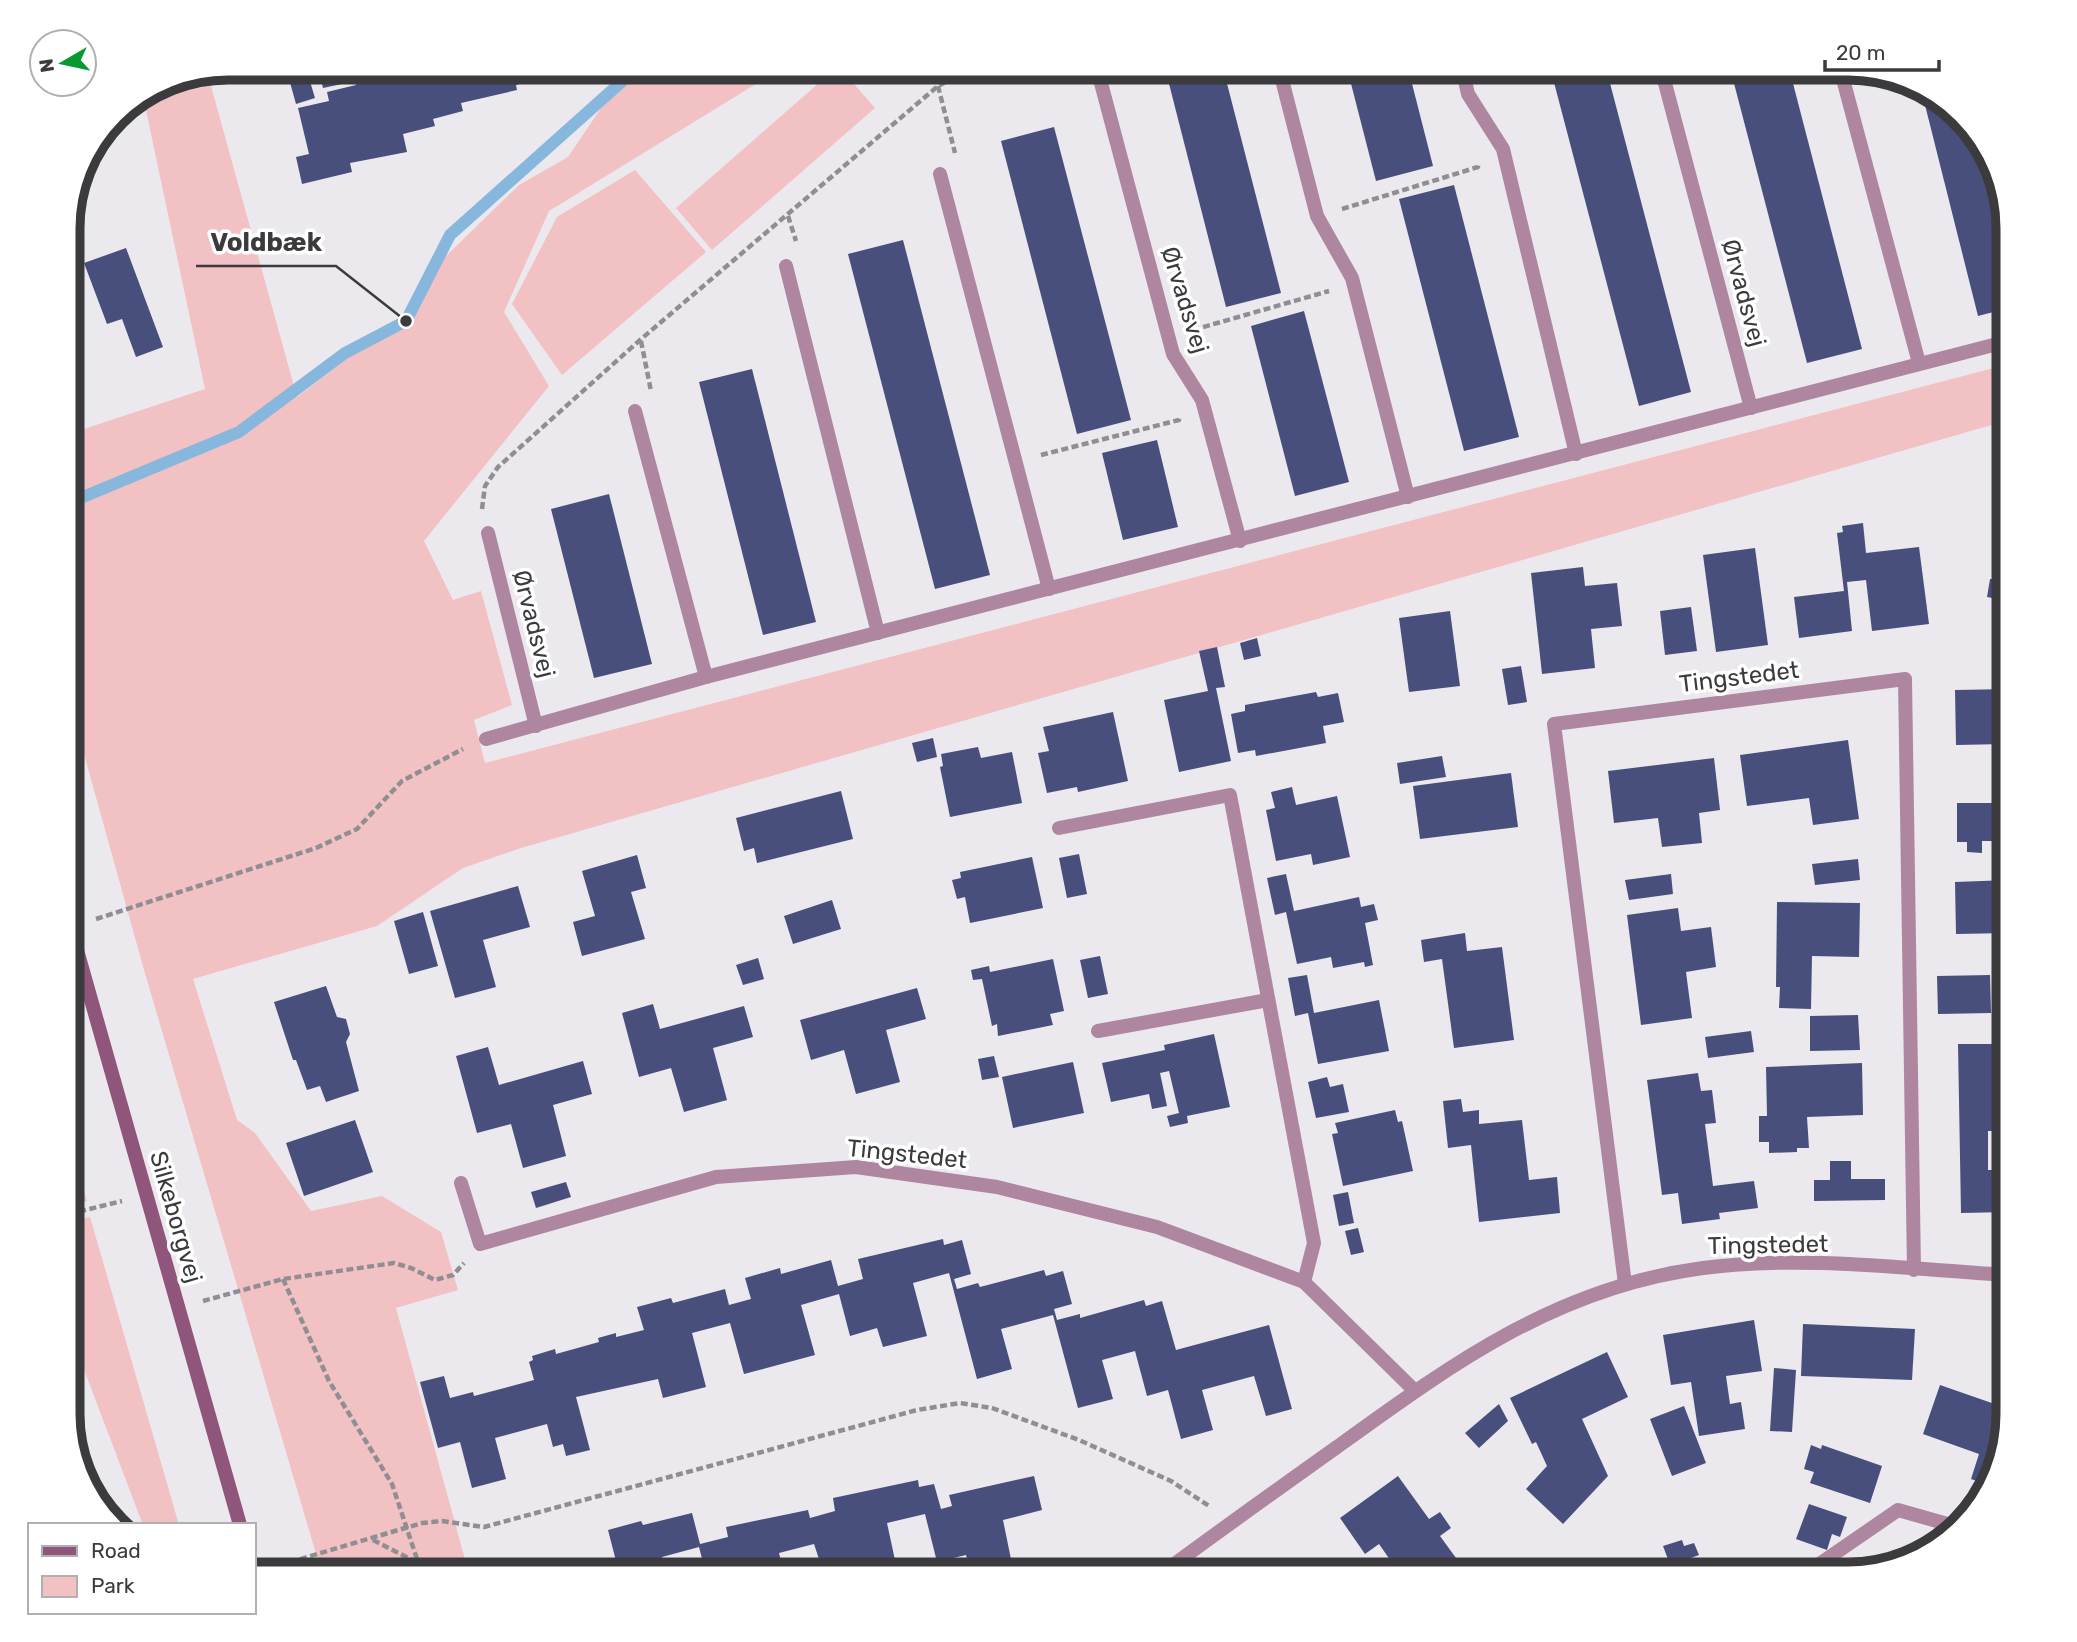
<svg xmlns="http://www.w3.org/2000/svg" width="2077" height="1642" viewBox="0 0 2077 1642" font-family="Rubik,sans-serif">
<rect width="100%" height="100%" fill="#ebe9ee"/>
<g fill="#f1c1c4">
<path d="M628 68H782L549 211 504 312 549 386 424 541 453 600 481 591 512 705 474 720 485 763 2009 364V420L521 848 463 868 377 926 193 979 237 1120 255 1133 311 1211 382 1196 441 1232 458 1290 396 1308 469 1574H322L144 970 69 700V434L205 389 143 96 211 86 297 397 399 319 446 256 519 185 568 157Z"/>
<path d="M836 68H840L875 108 712 250 676 208Z"/>
<path d="M635 170 706 252 562 375 512 304 557 217Z"/>
<path d="M69 1141 87 1201 69 1206Z"/>
<path d="M90 1217 179 1525H143L69 1330V1221Z"/>
</g>
<g fill="none" stroke-linecap="round" stroke-linejoin="round">
<path stroke="#88b7dd" stroke-width="12" d="M83 497 239 432 345 353 406 321 450 235 637 68"/>
</g>
<g fill="#484f7c">
<path d="M286 68H306L315 98 296 104Z"/>
<path d="M318 68H338L342 84 323 88Z"/>
<path d="M383 68H543L546 77 516 85 517 90 461 103 463 111 433 119 435 126 403 134 407 152 350 163 352 172 302 184 296 157 309 154 298 108 329 101 327 92 356 85 354 78Z"/>
<path d="M1165 68H1223L1281 293 1226 307Z"/>
<path d="M1347 68H1408L1433 166 1376 181Z"/>
<path d="M1561 68H1606L1691 392 1639 406 1551 71Z"/>
<path d="M1730 68H1789L1862 349 1807 363Z"/>
<path d="M1921 89 1954 108 1992 158 2009 229V308L1978 316Z"/>
<path d="M1054 127 1131 420 1077 434 1001 141Z"/>
<path d="M1454 185 1519 437 1464 451 1399 199Z"/>
<path d="M903 240 990 575 935 589 848 254Z"/>
<path d="M126 248 163 347 136 357 122 319 107 324 84 263Z"/>
<path d="M1304 311 1349 482 1295 496 1251 326Z"/>
<path d="M752 369 816 622 763 635 699 382Z"/>
<path d="M1157 440 1178 527 1123 540 1102 453Z"/>
<path d="M609 494 652 664 594 678 551 509Z"/>
<path d="M1863 523 1866 553 1919 547 1929 624 1872 631 1866 580 1847 582 1852 631 1799 638 1794 597 1844 591 1837 533 1843 532 1842 526Z"/>
<path d="M1755 548 1768 645 1716 652 1703 555Z"/>
<path d="M2009 553V601L1987 597 1990 579H1995L1996 557Z"/>
<path d="M1583 567 1585 586 1617 583 1622 626 1591 629 1595 668 1542 674 1531 573Z"/>
<path d="M1691 607 1697 651 1665 655 1660 611Z"/>
<path d="M1450 611 1460 686 1409 692 1399 618Z"/>
<path d="M1257 638 1261 656 1244 660 1240 643Z"/>
<path d="M1217 647 1225 687 1216 688 1231 761 1179 772 1164 700 1208 691 1199 651Z"/>
<path d="M1521 666 1527 702 1508 705 1502 669Z"/>
<path d="M2009 689V773H2005V744L1956 745 1955 690Z"/>
<path d="M1316 692 1318 697 1338 693 1344 722 1323 726 1326 743 1256 756 1255 750 1238 753 1231 714 1245 711V705Z"/>
<path d="M1113 712 1128 781 1078 792 1077 787 1047 793 1038 753 1049 751 1043 727Z"/>
<path d="M933 738 937 757 917 762 912 743Z"/>
<path d="M1848 740 1859 819 1813 825 1809 798 1747 806 1740 755Z"/>
<path d="M978 747 981 758 1012 752 1022 803 950 817 940 767 943 766 941 754Z"/>
<path d="M1442 756 1446 777 1400 784 1397 763Z"/>
<path d="M1714 758 1720 810 1699 813 1702 843 1662 847 1658 818 1614 823 1608 771Z"/>
<path d="M1511 773 1518 827 1420 839 1413 786Z"/>
<path d="M1292 787 1296 805 1337 796 1350 857 1313 865 1311 854 1276 861 1266 810 1275 808 1271 792Z"/>
<path d="M841 791 853 839 757 863 754 848 744 851 736 818Z"/>
<path d="M1957 803H1994V841H1982V853L1967 852V842H1957Z"/>
<path d="M1079 854 1087 894 1067 898 1059 858Z"/>
<path d="M637 855 646 888 631 892 645 939 582 956 573 922 595 916 582 871Z"/>
<path d="M1032 857 1043 908 970 923 965 897 957 899 952 880 961 878 960 872Z"/>
<path d="M1858 859 1860 880 1815 885 1812 864Z"/>
<path d="M1286 874 1294 911 1359 897 1361 907 1374 904 1378 920 1365 923 1373 965 1365 967 1364 962 1333 968 1331 957 1297 964 1286 912 1275 915 1267 878Z"/>
<path d="M1671 874 1673 894 1629 900 1625 880Z"/>
<path d="M2009 880V933L1956 934 1955 882Z"/>
<path d="M518 886 530 927 483 940 496 987 455 998 430 911Z"/>
<path d="M832 900 841 929 793 944 784 916Z"/>
<path d="M1777 902 1860 903 1859 957 1812 956 1811 1009 1779 1008 1780 987H1776Z"/>
<path d="M1678 908 1681 931 1711 927 1716 967 1686 972 1692 1018 1641 1025 1627 915Z"/>
<path d="M423 912 438 966 409 974 394 921Z"/>
<path d="M1465 933 1467 951 1502 947 1514 1040 1454 1048 1442 959 1424 962 1421 940Z"/>
<path d="M1100 956 1108 994 1088 998 1080 960Z"/>
<path d="M758 958 764 979 743 985 736 965Z"/>
<path d="M1053 959 1064 1011 1050 1014 1053 1025 998 1036 997 1024 992 1026 982 979 973 980 971 970 989 966 990 972Z"/>
<path d="M1307 975 1314 1013 1379 1000 1389 1051 1318 1064 1308 1013 1295 1016 1288 978Z"/>
<path d="M1990 975 1991 1013 1938 1014 1937 976Z"/>
<path d="M326 986 337 1017 346 1019 350 1034 346 1042 359 1091 326 1102 320 1086 307 1090 296 1060H293L274 1002Z"/>
<path d="M917 988 926 1019 886 1030 900 1082 856 1094 844 1050 811 1060 800 1020Z"/>
<path d="M653 1004 660 1029 744 1006 753 1037 713 1048 727 1100 684 1112 671 1068 639 1077 622 1013Z"/>
<path d="M1858 1015 1860 1050 1810 1051V1016Z"/>
<path d="M1751 1031 1754 1052 1708 1058 1705 1037Z"/>
<path d="M1214 1034 1230 1107 1187 1116 1188 1123 1170 1127 1167 1116 1179 1113 1169 1071 1160 1073 1167 1106 1152 1109 1149 1094 1111 1102 1102 1063 1165 1050 1164 1045Z"/>
<path d="M1958 1044H2009V1131H1988V1170H2009V1212L1961 1213Z"/>
<path d="M488 1047 499 1085 583 1061 592 1094 553 1105 566 1156 523 1168 511 1124 477 1133 456 1056Z"/>
<path d="M994 1056 999 1077 982 1080 978 1059Z"/>
<path d="M1073 1062 1084 1113 1013 1128 1002 1077Z"/>
<path d="M1862 1063 1863 1115 1807 1117 1809 1148H1797V1152L1769 1153V1142H1759V1116H1767L1766 1067Z"/>
<path d="M1698 1073 1701 1091 1712 1090 1716 1123 1705 1124 1713 1186 1754 1181 1758 1208 1719 1213 1720 1219 1682 1224 1678 1193 1662 1195 1647 1080Z"/>
<path d="M1327 1077 1330 1087 1343 1084 1349 1112 1316 1118 1308 1082Z"/>
<path d="M1461 1099 1463 1112 1479 1110V1124L1522 1120 1529 1180 1557 1177 1560 1213 1479 1222 1471 1145 1448 1148 1443 1101Z"/>
<path d="M1395 1110 1398 1122 1402 1121 1413 1171 1343 1186 1332 1134 1338 1133 1335 1123Z"/>
<path d="M355 1120 373 1172 304 1196 286 1143Z"/>
<path d="M1830 1161H1851V1179H1885V1200L1814 1201V1180H1830Z"/>
<path d="M566 1182 571 1197 536 1208 531 1192Z"/>
<path d="M1348 1192 1354 1223 1339 1226 1333 1195Z"/>
<path d="M1358 1228 1364 1252 1351 1255 1345 1231Z"/>
<path d="M943 1239 944 1245 962 1240 971 1274 954 1279 957 1289 978 1283 980 1287 1044 1270 1046 1276 1063 1271 1072 1304 1054 1309 1057 1320 1080 1314V1318L1144 1300 1146 1306 1162 1301 1176 1350 1269 1325 1292 1409 1266 1416 1254 1376 1202 1390 1213 1430 1181 1439 1168 1390 1147 1396 1135 1351 1102 1360 1113 1399 1078 1408 1053 1315 1001 1329 1012 1369 977 1379 949 1273 913 1283 927 1336 883 1347 877 1328 850 1336 839 1294 801 1305 815 1355 744 1374 730 1323 692 1333 706 1387 663 1398 658 1379 576 1397 590 1450 566 1456 563 1444 553 1447 547 1424 495 1438 506 1479 472 1488 460 1442 438 1448 420 1382 444 1376 450 1398 473 1392 474 1396 534 1380 529 1362 533 1360 532 1356 555 1349 556 1354 599 1342 598 1338 616 1333V1337L644 1330 637 1307 671 1298 673 1303 725 1289 729 1305 751 1299 745 1278 780 1268 781 1274 831 1260 838 1286 863 1279 858 1259Z"/>
<path d="M1754 1320 1762 1371 1726 1376 1730 1404 1741 1402 1745 1429 1699 1436 1691 1382 1671 1385 1663 1335Z"/>
<path d="M1803 1324 1915 1329 1912 1380 1801 1376Z"/>
<path d="M1607 1352 1628 1397 1582 1419 1608 1476 1563 1524 1526 1489 1547 1466 1536 1442 1532 1444 1510 1398Z"/>
<path d="M1774 1368 1796 1370 1792 1432 1770 1431Z"/>
<path d="M1940 1385 2009 1409 1997 1474 1990 1486 1971 1479 1979 1454 1923 1434Z"/>
<path d="M1499 1404 1508 1421 1479 1448 1465 1433Z"/>
<path d="M1684 1406 1706 1463 1672 1476 1650 1419Z"/>
<path d="M1811 1445 1821 1449 1822 1445 1882 1466 1870 1503 1810 1483 1814 1472 1804 1469Z"/>
<path d="M1034 1476 1042 1510 1003 1520 1014 1574H971L966 1555 937 1562 925 1514 887 1523 898 1574H853L848 1558 821 1565 814 1544 779 1553 784 1574H706L699 1547 662 1557 666 1574H548L588 1562V1567L616 1561 608 1530 641 1521 643 1525 692 1513 700 1544 728 1537 726 1527 808 1510 810 1518 835 1511 833 1498 918 1480 919 1487 934 1484 941 1509 952 1506 949 1495Z"/>
<path d="M1398 1476 1429 1519 1440 1512 1451 1528 1440 1536 1456 1558 1435 1574H1400L1379 1544 1365 1554 1340 1518Z"/>
<path d="M1809 1504 1847 1517 1840 1537 1832 1534 1827 1550 1796 1539Z"/>
<path d="M1682 1540 1684 1546 1694 1543 1699 1555 1688 1559 1689 1564 1672 1570 1663 1546Z"/>
<path d="M488 1564 491 1574H470L469 1570Z"/>
</g>
<g fill="none" stroke-linecap="round" stroke-linejoin="round">
<g stroke="#908e92" stroke-width="4.5" stroke-dasharray="7 3.5" stroke-linecap="butt">
<path d="M1491 77 1524 68"/>
<path d="M938 86 955 153"/>
<path d="M1342 209 1478 167V165"/>
<path d="M788 216 796 241"/>
<path d="M1193 330 1329 291"/>
<path d="M641 341 651 391"/>
<path d="M1041 455 1179 420V417"/>
<path d="M482 509 485 486 498 467 640 340 938 86 973 68"/>
<path d="M96 919 316 848 357 829 402 781 463 749"/>
<path d="M69 1214 122 1201"/>
<path d="M283 1279 329 1381 392 1484 422 1574"/>
<path d="M203 1301 283 1279 394 1263 411 1268 435 1280 453 1275 464 1263"/>
<path d="M373 1540 418 1563"/>
<path d="M280 1565 422 1523 442 1521 484 1527 917 1410 960 1403 992 1408 1079 1440 1171 1481 1209 1506"/>
</g>
<path stroke="#ae869f" stroke-width="14" d="M1805 1574 1898 1510 1958 1527"/>
<g stroke="#ae869f" stroke-width="14">
<path d="M1097 68 1173 354 1202 400 1240 541"/>
<path d="M1279 68 1317 216 1352 278 1408 497"/>
<path d="M1462 68 1468 94 1503 149 1576 454"/>
<path d="M1661 68 1751 408"/>
<path d="M1840 68 1919 363"/>
<path d="M940 174 1049 589"/>
<path d="M786 266 878 633"/>
<path d="M635 411 706 677"/>
<path d="M488 533 536 726"/>
<path d="M486 739 706 677 2009 341"/>
<path d="M1059 828 1230 795 1314 1243 1304 1282"/>
<path d="M1098 1031 1268 1000"/>
<path d="M461 1183 480 1244 716 1177 856 1167 997 1187 1157 1227 1304 1282 1415 1391"/>
<path d="M1625 1284 1554 724 1905 679 1914 1270"/>
<path d="M1161 1574C1219 1531 1278 1489 1337 1447 1452 1364 1557 1287 1703 1268 1803 1255 1908 1269 2009 1275"/>
</g>
<g stroke="#8f557b" stroke-width="14">
<path d="M69 922 240 1525"/>
<path d="M254 1573V1574"/>
</g>
</g>
<g text-anchor="middle" dominant-baseline="central" stroke-width="7" stroke-linejoin="round" paint-order="stroke">
<g font-size="24" fill="#3b3a3c" stroke="#fff">
<text transform="translate(1744 293) rotate(75)">Ørvadsvej</text>
<text transform="translate(1185 300) rotate(73)">Ørvadsvej</text>
<text transform="translate(534 624) rotate(76)">Ørvadsvej</text>
<text transform="translate(1739 677) rotate(-7)">Tingstedet</text>
<text transform="translate(907 1154) rotate(6)">Tingstedet</text>
<text transform="translate(176 1217) rotate(74)">Silkeborgvej</text>
<text transform="translate(1768 1245) rotate(-1)">Tingstedet</text>
</g>
</g>
<path d="M0 0H2077V1642H0ZM228 80H1848A148 148 0 0 1 1996 228V1414A148 148 0 0 1 1848 1562H228A148 148 0 0 1 80 1414V228A148 148 0 0 1 228 80Z" fill="#fff" fill-rule="evenodd"/>
<path fill="none" stroke="#3b3a3c" stroke-width="9" d="M228 80H1848A148 148 0 0 1 1996 228V1414A148 148 0 0 1 1848 1562H228A148 148 0 0 1 80 1414V228A148 148 0 0 1 228 80Z"/>
<path fill="none" stroke="#3b3a3c" stroke-width="2.5" d="M406 321L336 266H196"/>
<circle fill="#3b3a3c" stroke="#fff" stroke-width="2.5" cx="406" cy="321" r="7"/>
<g font-size="26" text-anchor="middle" font-weight="bold" fill="#3b3a3c" stroke="#fff" stroke-width="7" stroke-linejoin="round" paint-order="stroke">
<text x="266" y="251">Voldbæk</text>
</g>
<rect x="28" y="1523" width="228" height="91" fill="#ffffff" stroke="#b1b0b1" stroke-width="2"/>
<rect x="42" y="1546" width="35" height="10" fill="#8f557b" stroke="#b1b0b1" stroke-width="2"/>
<text x="91" y="1558" font-size="21" fill="#3b3a3c">Road</text>
<rect x="42" y="1576" width="35" height="21" fill="#f1c1c4" stroke="#b1b0b1" stroke-width="2"/>
<text x="91" y="1593" font-size="21" fill="#3b3a3c">Park</text>
<g transform="translate(63 63) rotate(261)"><circle r="33" fill="#ffffff" stroke="#b1b0b1" stroke-width="2"/>
<path d="M0-5L12 26L0 18L-12 26Z" fill="#089931"/>
<text y="-10" font-size="19" font-weight="bold" text-anchor="middle" fill="#3b3a3c">N</text>
</g>
<path d="M1825 60v10h114v-10" fill="none" stroke="#3b3a3c" stroke-width="3.5"/>
<text x="1836" y="60" font-size="21" fill="#3b3a3c" stroke="#ffffff" stroke-width="5" paint-order="stroke">20 m</text>
</svg>
